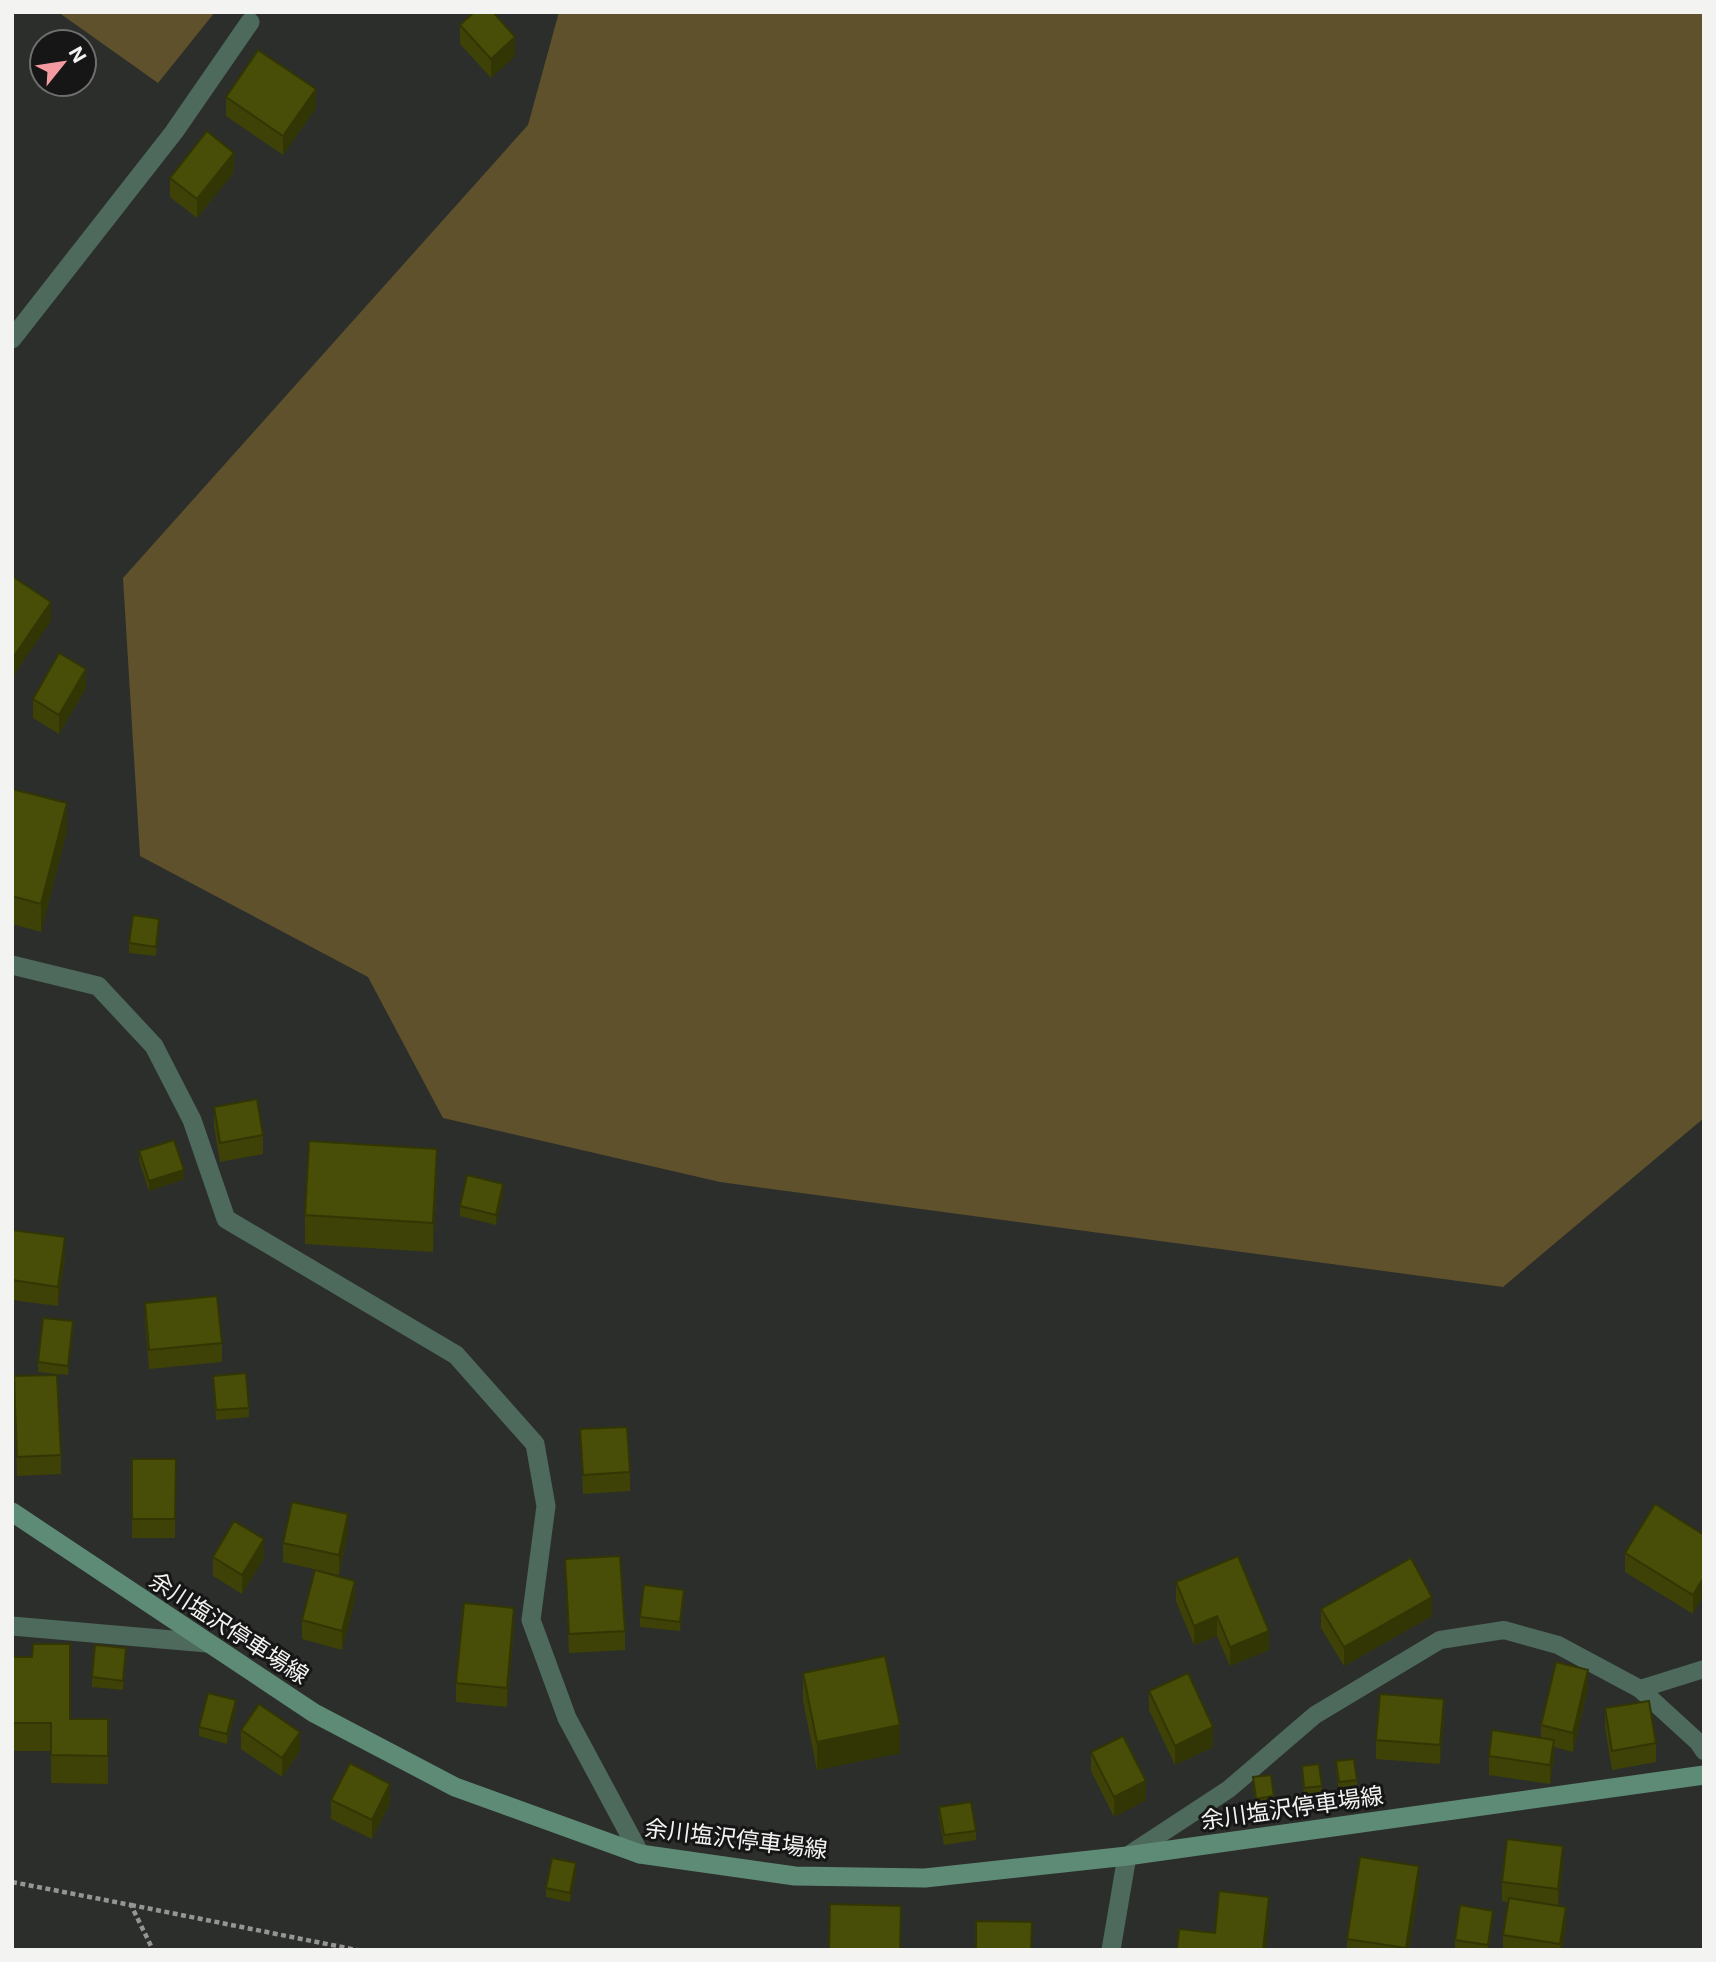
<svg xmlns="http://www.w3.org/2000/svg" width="1716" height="1962" viewBox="0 0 1716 1962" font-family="Inter,'Noto Sans JP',sans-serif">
<rect width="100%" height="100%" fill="#2c2e2b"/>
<g fill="#5f512b">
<path d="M58 12H215L158 83Z"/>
<path d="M559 12H1704V1118L1503 1287 720 1182 443 1118 368 977 140 856 123 578 528 125Z"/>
</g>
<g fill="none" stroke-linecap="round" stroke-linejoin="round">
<g stroke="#959694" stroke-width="4.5" stroke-dasharray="5 3.5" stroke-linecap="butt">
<path d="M12 1882 131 1905 153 1950"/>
<path d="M131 1905 357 1950"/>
</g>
<g stroke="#4e6a5c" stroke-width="18">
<path d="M1640 1689 1704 1669"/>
<path d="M1127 1856 1229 1789 1315 1715 1440 1640 1504 1630 1558 1645 1640 1689 1698 1742 1704 1751"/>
</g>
<g stroke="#4e6a5c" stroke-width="19">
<path d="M12 339 174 132 250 22"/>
<path d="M12 965 98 986 154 1046 192 1120 226 1219 456 1355 535 1444 546 1506 531 1620 567 1718 640 1854"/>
<path d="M12 1626 207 1643"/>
<path d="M1111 1950 1127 1856"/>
</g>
<path stroke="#5e8b76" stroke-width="19" d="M12 1512 314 1713 455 1787 640 1854 795 1876 925 1878 1127 1856 1704 1775"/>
</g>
<g fill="#3e4206">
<path d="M460 25 515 56 491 78 460 44Z"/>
<path d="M226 97 316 108 283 155 226 116Z"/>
<path d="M234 172 197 218 170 197V178Z"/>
<path d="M86 688 59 734 33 718V699Z"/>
<path d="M12 789 67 831 41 932 12 924Z"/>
<path d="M159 929 156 956 129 953V943Z"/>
<path d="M214 1107 263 1135V1154L220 1162 214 1126Z"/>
<path d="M139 1151 184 1179 149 1191 139 1160Z"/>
<path d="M437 1177 433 1252 305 1244V1215Z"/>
<path d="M503 1194 496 1225 460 1216V1206Z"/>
<path d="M12 1230 65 1257 58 1306 12 1300Z"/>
<path d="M145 1303 222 1343V1362L149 1369 145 1322Z"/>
<path d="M73 1331 68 1375 38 1372V1362Z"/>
<path d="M14 1376 61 1455V1474L17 1476Z"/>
<path d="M213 1376 249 1408V1417L216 1420Z"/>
<path d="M580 1429 630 1472V1491L583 1494Z"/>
<path d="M132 1459H176L175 1538H132Z"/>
<path d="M348 1533 339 1575 283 1562V1543Z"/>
<path d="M1704 1535 1693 1614 1625 1572V1553Z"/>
<path d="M213 1557 264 1558 242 1594 213 1576Z"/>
<path d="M565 1559 625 1631V1650L569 1653Z"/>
<path d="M1176 1582 1269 1650 1230 1666 1217 1636 1194 1645 1176 1601Z"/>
<path d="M684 1599 680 1631 640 1627V1617Z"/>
<path d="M355 1600 342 1650 302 1639V1620Z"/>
<path d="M1321 1609 1432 1616 1344 1666 1321 1628Z"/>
<path d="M514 1627 507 1707 456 1702V1683Z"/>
<path d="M12 1657 70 1719H108V1784L51 1783V1751H12Z"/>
<path d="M126 1658 123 1690 92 1687V1677Z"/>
<path d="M803 1673 900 1753 817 1770 803 1701Z"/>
<path d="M1588 1689 1573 1752 1554 1747V1759L1550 1784 1489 1775V1756L1541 1738V1725Z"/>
<path d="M1149 1691 1213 1747 1175 1765 1149 1710Z"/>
<path d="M1605 1708 1656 1743V1762L1612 1770 1605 1727Z"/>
<path d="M236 1710 227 1744 199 1736V1727Z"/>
<path d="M1444 1718 1440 1764 1376 1759V1740Z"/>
<path d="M241 1730 300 1751 282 1777 241 1749Z"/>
<path d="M1091 1752 1146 1800 1114 1817 1091 1771Z"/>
<path d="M1336 1761 1357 1780V1790L1339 1792 1336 1770Z"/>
<path d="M1302 1766 1322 1786V1795L1304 1798Z"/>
<path d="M1253 1777 1274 1796V1806L1256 1809 1253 1787Z"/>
<path d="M331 1800 390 1803 372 1839 331 1819Z"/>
<path d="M939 1807 976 1831V1840L944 1845 939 1817Z"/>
<path d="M1563 1865 1558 1906 1566 1926 1562 1950H1503V1935L1508 1902 1502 1901V1882Z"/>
<path d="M576 1873 570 1902 546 1897V1888Z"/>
<path d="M1419 1885 1409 1950H1347V1939Z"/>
<path d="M1493 1920 1488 1950H1455V1940Z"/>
</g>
<g fill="#323605">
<path d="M515 37V56L491 78V59Z"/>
<path d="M316 89V108L283 155V136Z"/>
<path d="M234 153V172L197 218V199Z"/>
<path d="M51 602V621L12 678V659Z"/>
<path d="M86 669V688L59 734V715Z"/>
<path d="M67 803V831L41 932V904Z"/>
<path d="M159 919V929L156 956V947Z"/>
<path d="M437 1149V1177L433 1252V1223Z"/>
<path d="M184 1170V1179L149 1191V1181Z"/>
<path d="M503 1184V1194L496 1225V1215Z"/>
<path d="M65 1237V1257L58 1306V1287Z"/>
<path d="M73 1321V1331L68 1375V1366Z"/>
<path d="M348 1514V1533L339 1575V1555Z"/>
<path d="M264 1539V1558L242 1594V1575Z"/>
<path d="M1704 1577V1596L1693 1614V1595Z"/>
<path d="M355 1581V1600L342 1650V1631Z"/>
<path d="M684 1590V1599L680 1631V1622Z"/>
<path d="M1432 1597V1616L1344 1666V1647Z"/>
<path d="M514 1608V1627L507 1707V1688Z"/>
<path d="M1217 1616V1636L1194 1645V1626Z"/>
<path d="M1269 1631V1650L1230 1666V1647Z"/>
<path d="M1588 1670V1689L1573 1752V1733Z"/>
<path d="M1444 1699V1718L1440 1764V1745Z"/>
<path d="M236 1700V1710L227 1744V1734Z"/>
<path d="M900 1725V1753L817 1770V1742Z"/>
<path d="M1213 1727V1747L1175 1765V1746Z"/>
<path d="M300 1732V1751L282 1777V1758Z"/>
<path d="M1554 1740V1759L1550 1784V1765Z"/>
<path d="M1146 1781V1800L1114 1817V1797Z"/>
<path d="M390 1784V1803L372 1839V1820Z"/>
<path d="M1563 1846V1865L1558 1908V1889Z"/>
<path d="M576 1863V1873L570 1902V1893Z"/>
<path d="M1419 1866V1885L1409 1950H1406Z"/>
<path d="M1269 1897V1925L1266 1950H1263Z"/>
<path d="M1566 1907V1926L1562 1950H1560Z"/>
<path d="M1493 1911V1920L1488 1950V1945Z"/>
</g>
<g fill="#484d07" stroke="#323605" stroke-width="2">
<path d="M474 12H493L515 37 491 59 460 25Z"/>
<path d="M258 50 316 89 283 136 226 97Z"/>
<path d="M207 131 234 153 197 199 170 178Z"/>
<path d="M12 576 51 602 12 659Z"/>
<path d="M59 653 86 669 59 715 33 699Z"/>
<path d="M12 789 67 803 41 904 12 896Z"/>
<path d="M133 915 159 919 156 947 129 943Z"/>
<path d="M257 1099 263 1135 220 1143 214 1107Z"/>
<path d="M174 1140 184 1170 149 1181 139 1151Z"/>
<path d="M309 1141 437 1149 433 1223 305 1215Z"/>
<path d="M467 1175 503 1184 496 1215 460 1206Z"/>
<path d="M12 1230 65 1237 58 1287 12 1280Z"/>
<path d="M217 1296 222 1343 149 1350 145 1303Z"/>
<path d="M43 1318 73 1321 68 1366 38 1362Z"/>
<path d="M246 1373 249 1408 216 1410 213 1376Z"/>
<path d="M57 1375 61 1455 17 1457 14 1376Z"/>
<path d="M627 1427 630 1472 583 1475 580 1429Z"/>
<path d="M132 1459H176L175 1519H132Z"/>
<path d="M292 1502 348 1514 339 1555 283 1543Z"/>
<path d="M1655 1504 1704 1535V1577L1693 1595 1625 1553Z"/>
<path d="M234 1521 264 1539 242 1575 213 1557Z"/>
<path d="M620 1556 625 1631 569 1634 565 1559Z"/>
<path d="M1238 1556 1269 1631 1230 1647 1217 1616 1194 1626 1176 1582Z"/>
<path d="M1411 1558 1432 1597 1344 1647 1321 1609Z"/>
<path d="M315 1570 355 1581 342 1631 302 1620Z"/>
<path d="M644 1585 684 1590 680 1622 640 1617Z"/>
<path d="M464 1603 514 1608 507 1688 456 1683Z"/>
<path d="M33 1644H70V1719H108V1756L51 1755V1723H12V1657H32Z"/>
<path d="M95 1645 126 1648 123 1681 92 1677Z"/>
<path d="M885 1656 900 1725 817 1742 803 1673Z"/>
<path d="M1556 1662 1588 1670 1573 1733 1541 1725Z"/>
<path d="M1188 1673 1213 1727 1175 1746 1149 1691Z"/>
<path d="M208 1693 236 1700 227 1734 199 1727Z"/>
<path d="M1380 1694 1444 1699 1440 1745 1376 1740Z"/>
<path d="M1649 1701 1656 1743 1612 1751 1605 1708Z"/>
<path d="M259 1704 300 1732 282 1758 241 1730Z"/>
<path d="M1492 1730 1554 1740 1550 1765 1489 1756Z"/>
<path d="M1123 1736 1146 1781 1114 1797 1091 1752Z"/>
<path d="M1354 1759 1357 1780 1339 1782 1336 1761Z"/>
<path d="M350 1763 390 1784 372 1820 331 1800Z"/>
<path d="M1319 1764 1322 1786 1304 1788 1302 1766Z"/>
<path d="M1271 1775 1274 1796 1256 1799 1253 1777Z"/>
<path d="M971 1802 976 1831 944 1835 939 1807Z"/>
<path d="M1507 1839 1563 1846 1558 1889 1502 1882Z"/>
<path d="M1360 1857 1419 1866 1406 1948 1347 1939Z"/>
<path d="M552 1858 576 1863 570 1893 546 1888Z"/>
<path d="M1219 1891 1269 1897 1263 1950H1177L1179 1929 1215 1933Z"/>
<path d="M1509 1898 1566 1907 1560 1944 1503 1935Z"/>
<path d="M830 1904 901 1906 900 1950H829Z"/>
<path d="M1460 1905 1493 1911 1488 1945 1455 1940Z"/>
<path d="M976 1921 1032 1922 1031 1950H976Z"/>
</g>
<g text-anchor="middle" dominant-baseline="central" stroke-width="6" stroke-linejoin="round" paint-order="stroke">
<g font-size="23" fill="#f3f4f2" stroke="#151615">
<text transform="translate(229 1628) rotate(33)">余川塩沢停車場線</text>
<text transform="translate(1292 1808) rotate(-8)">余川塩沢停車場線</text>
<text transform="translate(736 1839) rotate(7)">余川塩沢停車場線</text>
</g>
</g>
<rect width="1716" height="1962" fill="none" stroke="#f3f4f2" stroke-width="28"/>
<g transform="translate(63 63) rotate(60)"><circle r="33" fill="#151615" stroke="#6e6f6d" stroke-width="2"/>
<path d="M0-5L12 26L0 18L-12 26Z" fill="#f49aa0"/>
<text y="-10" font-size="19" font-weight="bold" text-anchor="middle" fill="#f3f4f2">N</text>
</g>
</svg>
